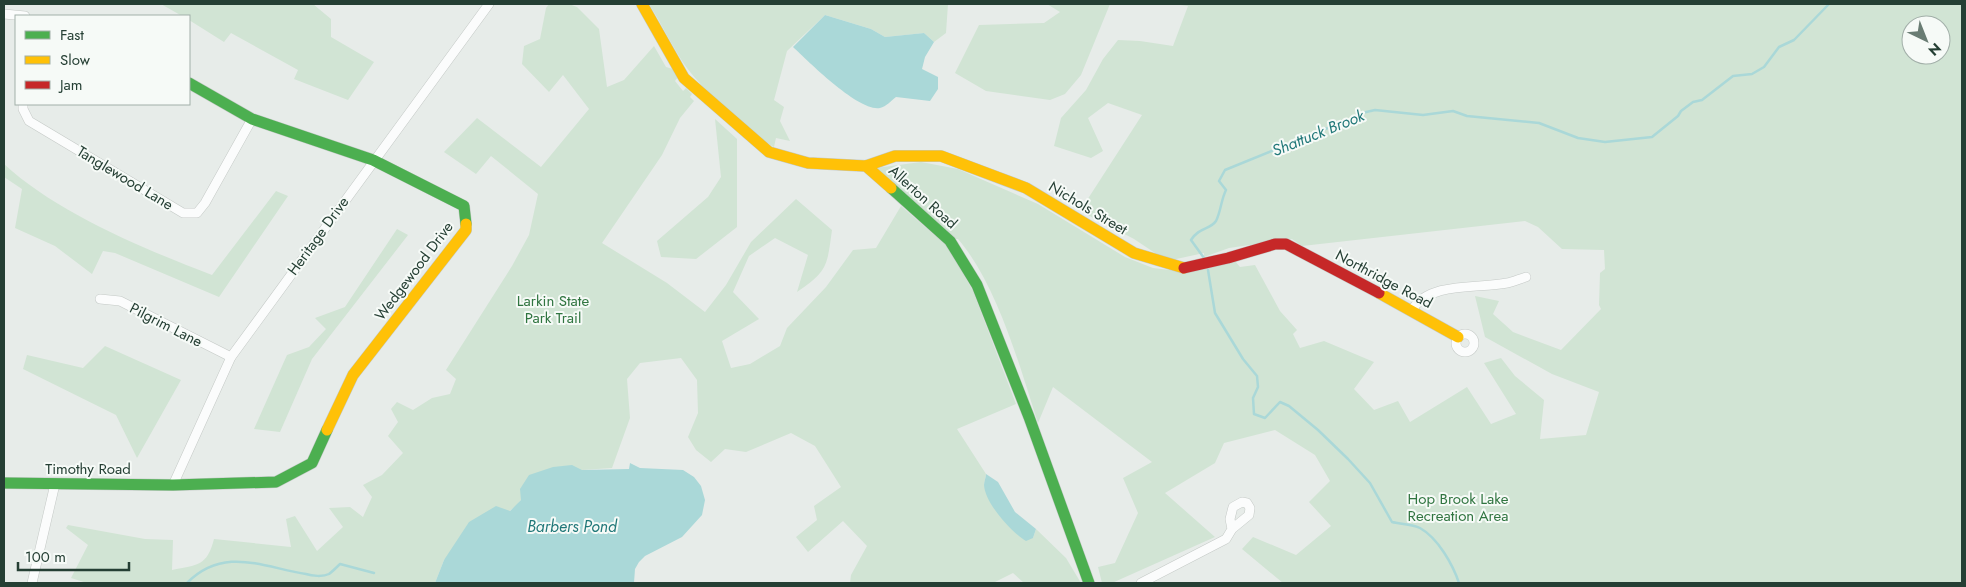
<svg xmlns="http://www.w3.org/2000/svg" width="1966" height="587" viewBox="0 0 1966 587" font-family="Jost,sans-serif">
<rect width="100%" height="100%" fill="#e7ece9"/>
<g fill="#d1e4d4" fill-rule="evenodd">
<path d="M161 4H313L331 19V37L374 62 348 100 294 79 298 70 231 33 224 42 189 20V16H182Z"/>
<path d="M549 4H569L577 7 599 29 607 87 624 80 654 46 666 67 673 69 678 77 675 81 683 91 686 88 692 94 690 97 694 101 680 118 662 155 602 243 667 283 705 312 726 285 751 242 796 199 832 230C827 266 828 271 797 292L808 255 775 238 749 256 733 292 759 319 722 341 731 368 750 364 780 346 787 328 826 287 853 250 876 248 901 206 948 247 973 291 1016 404 957 429 986 474 984 485 1033 538 1036 529 1066 558 1081 583H1024L1013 573 993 583H850L851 575 867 546 843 521 808 552 796 537 817 520 814 506 841 487 815 446 791 433 746 452 725 449 711 462 696 450 688 437 698 413 697 380 681 358 640 363 627 379 630 418 612 468 582 470 521 500 516 506 444 560 435 583H87L71 578 88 545 66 528 68 525 145 539 173 540 172 570C198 565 207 566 214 539L291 547 286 519 295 516 317 551 343 527 329 508 350 507 363 517 372 497 363 485 382 475 403 453 388 436 398 422 391 409 397 402 413 410 432 398 450 394 456 379 446 370 512 266 529 235 538 194 491 156 476 174 444 152 477 118 541 167 589 109 563 75 549 92 522 64 524 46 540 39 546 8Z"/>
<path d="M649 4H948L946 33 934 42 924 33 885 37 871 29 825 15 787 51 774 100 784 107 780 121 790 141 776 138 774 147C750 134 699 86 684 64 671 44 661 23 649 4Z"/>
<path d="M1047 4H1110L1081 75 1065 94 1050 100 986 91 955 73 979 25 1044 23 1060 12Z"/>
<path d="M1173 4H1962V583H1283L1242 549 1253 537 1296 555 1331 526 1309 502 1330 481 1315 455 1275 430 1224 443 1215 463 1165 493 1215 537 1112 583H1102L1098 567 1115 563 1138 513 1123 478 1152 462 1053 387 1038 423C1020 367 997 284 958 239H955L876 168 921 162 958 169 1038 204 1125 257 1153 268 1187 272 1235 261 1240 267 1255 265 1280 311 1297 330 1293 334 1300 348 1324 341 1374 362 1354 389 1374 410 1398 401 1410 422 1467 387 1491 424 1516 414 1484 363 1501 358 1515 376 1544 400 1540 439 1586 435 1599 392 1552 374 1485 337 1475 296 1499 301 1493 314 1513 332 1561 350 1601 309 1599 305 1600 273 1605 269 1604 250 1562 249 1538 227 1525 221 1302 246 1292 239 1229 248 1204 257V253L1167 261 1134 239 1080 211 1142 115 1108 103 1088 118 1103 151 1091 158 1054 146 1061 118 1086 90 1103 59 1118 40 1140 41 1173 46 1188 6ZM1911 25H1941V55H1911Z"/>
<path d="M715 119 737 139V227L696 259 661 257 657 241 708 197 721 177Z"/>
<path d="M4 164C57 213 144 249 212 275L276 191 288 196 219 297 115 253 103 251 92 274 55 246 15 228 22 189 4 177Z"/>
<path d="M397 229 408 235 312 359 280 432 254 429 287 355 309 347 326 329 315 318 345 307Z"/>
<path d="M105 346 181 380 137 458 116 415 23 369 27 355 83 368Z"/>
</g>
<g fill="#aad8d8">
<path d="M825 15 871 29 885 37 924 33 934 42 925 57 922 69 938 77V89L930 101 896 97C892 100 886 107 880 108 859 112 809 62 793 47Z"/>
<path d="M630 463 640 468 683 470 694 477 701 486 705 500 702 515 682 537 645 556 639 562 635 569 634 583H435L444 560 469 522 496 506 510 511 521 500 520 489 529 475 553 467 572 465 582 470 629 469Z"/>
<path d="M986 474 998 482 1015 512 1036 529 1033 538 1026 541C1011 532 985 503 984 485 984 482 986 477 986 474Z"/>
</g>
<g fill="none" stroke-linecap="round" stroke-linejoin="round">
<g stroke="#aad8d8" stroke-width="2.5">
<path d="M1204 258 1191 240C1199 227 1210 230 1216 221 1221 211 1221 200 1226 190L1219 181 1225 170 1340 123 1350 122 1362 113 1375 110 1423 115 1453 111 1467 116 1539 123 1578 138 1605 142 1652 137 1678 116 1681 111 1693 102 1702 100 1733 76 1752 74 1764 67 1779 47 1794 40 1829 4"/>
<path d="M1208 270 1215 313 1243 359 1257 376 1258 387 1253 398 1254 414 1265 418 1280 402 1289 406 1318 430 1348 459 1370 483 1392 522C1400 524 1413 524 1420 528 1438 538 1453 565 1459 583"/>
<path d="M187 583C224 546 262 567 306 574 312 576 323 577 329 574 333 571 337 567 340 564L374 573"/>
</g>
<g stroke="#c4c9c6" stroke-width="10">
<g id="street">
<path d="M4 14 25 16"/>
<path d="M23 104V109L29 121 183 213H197L205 203 252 119"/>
<path d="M100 299 120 301 231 357"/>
<path d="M1412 310C1430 281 1478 289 1507 283 1513 282 1519 279 1526 277"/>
<circle cx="1465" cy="343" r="9"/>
<path d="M173 485 231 357 489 4"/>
<path d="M32 583 55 484"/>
<path d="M1141 583 1226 539 1232 529 1249 515 1250 508 1247 503 1242 502 1233 507 1230 519 1232 529"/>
</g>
</g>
<g stroke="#c3c9c6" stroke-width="12">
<g id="fast">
<path d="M189 83 252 119 373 160 464 206 466 224"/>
<path d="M891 188 950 241 977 285 1029 417 1089 583"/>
<path d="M4 483 173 485 276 482 312 463 327 430"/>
</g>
</g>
<g stroke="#c3c9c6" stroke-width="12">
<g id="slow">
<path d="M642 4 684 78 769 152 808 163 866 166 891 188"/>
<path d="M866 166 895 156H941L1026 188 1134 253 1184 268"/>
<path d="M1379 293 1458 337"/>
<path d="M327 430 353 375 466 230V224"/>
</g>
</g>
<g stroke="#c3c9c6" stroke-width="12">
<path id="jam" d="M1184 268 1228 258 1275 244H1286L1379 293"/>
</g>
<use href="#street" stroke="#fbfcfc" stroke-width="9"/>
<use href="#fast" stroke="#4caf50" stroke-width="11"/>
<use href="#slow" stroke="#ffc107" stroke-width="11"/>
<use href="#jam" stroke="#c62828" stroke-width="11"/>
</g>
<g text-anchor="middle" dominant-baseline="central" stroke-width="4" stroke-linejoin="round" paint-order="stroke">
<g font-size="15" fill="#253f34" stroke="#f6faf7">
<text transform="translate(125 178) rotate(31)">Tanglewood Lane</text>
<text transform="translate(923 197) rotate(42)">Allerton Road</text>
<text transform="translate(1088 208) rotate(31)">Nichols Street</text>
<text transform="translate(318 236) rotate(-54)">Heritage Drive</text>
<text transform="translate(414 271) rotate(-53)">Wedgewood Drive</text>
<text transform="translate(1384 279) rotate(28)">Northridge Road</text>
<text transform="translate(166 325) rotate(27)">Pilgrim Lane</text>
<text x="88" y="469">Timothy Road</text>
</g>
<g font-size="15" fill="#307540" stroke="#f6faf7">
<text x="553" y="301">Larkin State<tspan x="553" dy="17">Park Trail</tspan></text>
<text x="1458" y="499">Hop Brook Lake<tspan x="1458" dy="17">Recreation Area</tspan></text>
</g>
<g font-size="16" font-style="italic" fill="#217879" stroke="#f6faf7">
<text transform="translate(1318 133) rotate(-22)">Shattuck Brook</text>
<text x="572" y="526">Barbers Pond</text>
</g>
</g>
<rect width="1966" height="587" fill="none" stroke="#253f34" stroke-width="10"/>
<rect x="15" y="15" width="175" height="90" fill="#f6faf7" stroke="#a2afa9"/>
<rect x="25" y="31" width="25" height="8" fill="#4caf50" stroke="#a2afa9"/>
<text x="60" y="40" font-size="15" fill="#253f34">Fast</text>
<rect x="25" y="56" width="25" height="8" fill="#ffc107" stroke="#a2afa9"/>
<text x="60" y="65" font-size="15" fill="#253f34">Slow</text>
<rect x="25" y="81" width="25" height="8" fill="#c62828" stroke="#a2afa9"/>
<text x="60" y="90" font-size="15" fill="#253f34">Jam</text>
<g transform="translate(1926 40) rotate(137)"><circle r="24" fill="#f6faf7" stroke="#a2afa9"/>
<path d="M0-4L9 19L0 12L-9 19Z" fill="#697c73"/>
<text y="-8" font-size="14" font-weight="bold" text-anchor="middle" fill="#253f34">N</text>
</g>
<path d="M18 562v8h111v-8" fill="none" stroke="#253f34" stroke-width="2.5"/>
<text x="25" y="562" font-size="15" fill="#253f34" stroke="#f6faf7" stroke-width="4" paint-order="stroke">100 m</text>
</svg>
